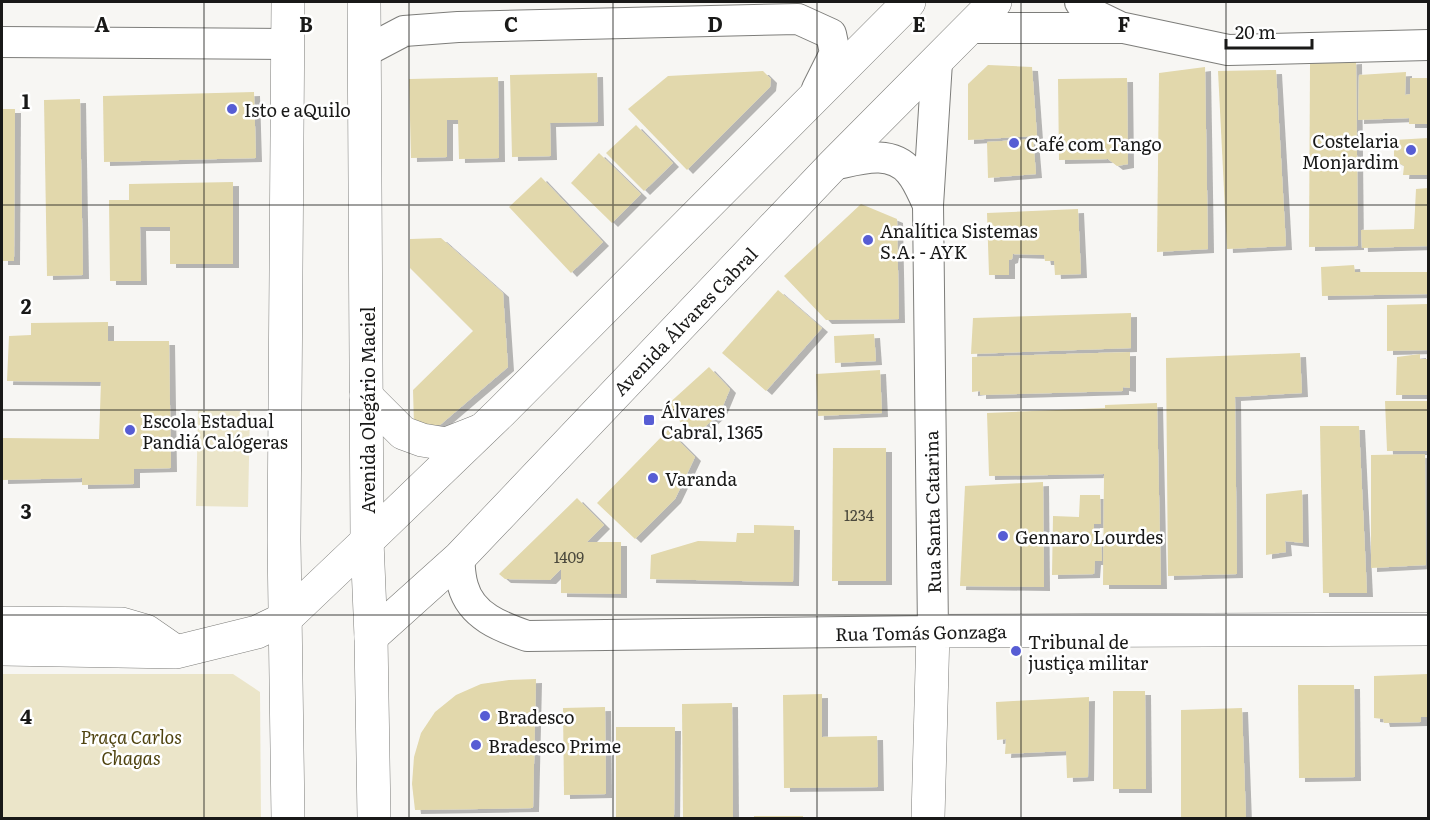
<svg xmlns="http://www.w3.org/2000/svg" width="1430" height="820" viewBox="0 0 1430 820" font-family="Literata,serif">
<defs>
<filter id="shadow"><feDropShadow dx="6" dy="4" stdDeviation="0" flood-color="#0004"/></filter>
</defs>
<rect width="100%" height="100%" fill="#f7f6f3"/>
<g fill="#ebe5c9">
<path d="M198 410 250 411 248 507 196 506Z"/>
<path d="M2 674H233L260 692 261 818H2Z"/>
</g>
<g fill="#e2d8ac" filter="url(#shadow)">
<path d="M1356 60 1358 246 1309 247 1310 63Z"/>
<path d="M988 65 1032 67 1037 136 968 140V84Z"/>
<path d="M1205 67 1208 249 1157 252 1159 73Z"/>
<path d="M1276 70 1286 246 1227 249 1218 71Z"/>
<path d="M763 71 771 79 770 87 687 170 628 109 668 76Z"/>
<path d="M1406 72 1405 95 1410 94V78H1428V124H1409V118L1358 120 1359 75Z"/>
<path d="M597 73 598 122 550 123 551 156 512 157 510 75Z"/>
<path d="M498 77 499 158 459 159 458 120H447V157L411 158 409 79Z"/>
<path d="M1127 78 1128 164 1117 166 1108 159 1059 160 1058 79Z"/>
<path d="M254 92 256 158 104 162 103 96Z"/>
<path d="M80 99 83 275 47 276 44 100Z"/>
<path d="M2 109H15L14 261H2Z"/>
<path d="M636 125 673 163 644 191 606 153Z"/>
<path d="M1428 138V175H1403L1404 166 1394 160V140Z"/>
<path d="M1033 139 1036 174 988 178 987 142Z"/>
<path d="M599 153 641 194 612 223 571 183Z"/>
<path d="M541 177 603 242 571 273 509 207Z"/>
<path d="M233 182V264H170V227H140L141 281H110L109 200H129V184Z"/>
<path d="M1428 188V246L1362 248 1361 230 1414 229 1416 189Z"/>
<path d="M861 204 897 219 899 319 826 320 784 276Z"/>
<path d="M1078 209 1081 274 1055 275 1054 261H1045L1044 255 1013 254 1012 259 1009 260V275H989L987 213Z"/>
<path d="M441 238 503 293 508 367 440 425H414L413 390 473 331 410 268V239Z"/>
<path d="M1354 265 1355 272H1428V294L1322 296 1321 267Z"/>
<path d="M778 290 822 328 766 391 722 353Z"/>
<path d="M1428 304V350L1387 351V305Z"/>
<path d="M1131 313V348L971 354 973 318Z"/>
<path d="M108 322V341H169L171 468 134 469V484L82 485V478L2 480V438L99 439 101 382 7 381 9 336 31 335V323Z"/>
<path d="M874 334 876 361 835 363 834 336Z"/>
<path d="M1130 352V388L1123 387V391L980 395V391L972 392V357Z"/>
<path d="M1300 353 1302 393 1235 397 1237 574 1168 576 1166 358Z"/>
<path d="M1420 354V359H1428V395H1396L1397 357Z"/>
<path d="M709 367 730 389 720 413 694 437 666 406Z"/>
<path d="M880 370 882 413 818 416 816 374Z"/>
<path d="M1385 401H1428V451H1387Z"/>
<path d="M1157 403 1161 585H1103L1104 474 989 476 987 413 1105 408V405Z"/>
<path d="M1320 426H1359L1367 593H1323Z"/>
<path d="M668 430 695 457 675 499 635 539 597 503Z"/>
<path d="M833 448H886V581H832Z"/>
<path d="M1425 454 1426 565 1371 568V455Z"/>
<path d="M1043 482 1044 587 960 586 965 486Z"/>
<path d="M1302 490 1303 543 1285 541 1286 552 1266 555V494Z"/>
<path d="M1080 495H1100L1101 524H1094V540H1101L1102 561H1095L1094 574 1052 575 1053 516 1079 517Z"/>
<path d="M577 498 604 525 587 542H621V594L561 593V569L550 580 505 579 499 574Z"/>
<path d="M754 525 794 526 793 582 650 579 651 555 698 541 736 542 737 533H754Z"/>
<path d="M1428 674V717H1421V722L1384 723 1383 719 1374 718V676Z"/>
<path d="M536 679 533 808 415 810 412 784 414 757 421 733 435 712 456 695 481 684 509 680Z"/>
<path d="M1298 685H1354L1355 777 1299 778Z"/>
<path d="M1113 691H1145L1146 789H1113Z"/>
<path d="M822 694V737L877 736 878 787 784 788 783 695Z"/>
<path d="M1089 697 1088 777 1067 778 1066 751 1005 754 1006 739 997 740 996 702Z"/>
<path d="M732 703 733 818H683L682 704Z"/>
<path d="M605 707 606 794 564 795 563 708Z"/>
<path d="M1242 708 1246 818H1181V710Z"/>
<path d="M616 727H675L674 818H616Z"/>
<rect x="754" y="816" width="49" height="2"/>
</g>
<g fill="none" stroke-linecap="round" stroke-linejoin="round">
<g stroke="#7d7d7a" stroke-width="32">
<g id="minor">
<path d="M1080 2 1087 11 1118 26"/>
<path d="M969 28H1124L1228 50 1428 45"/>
<path d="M2 42 288 44"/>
<path d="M366 51 404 31 458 27 798 19 831 34 835 53 817 89"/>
<path d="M833 165C858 160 890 148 910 172 918 181 923 195 928 205"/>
<path d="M459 558C460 567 460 577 463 586 471 616 501 627 527 636L933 631 928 205 937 62"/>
</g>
</g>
<g stroke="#7d7d7a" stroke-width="34">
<g id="tertiary">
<path d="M367 541 501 412 909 2"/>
<path d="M371 637 459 558 833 165 995 2"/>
<path d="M928 818 933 631 1428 629"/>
</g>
</g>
<g stroke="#7d7d7a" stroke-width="34">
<g id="secondary">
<path d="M364 2 367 541 371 637 374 818"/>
<path d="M366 396 403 433 422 440 446 444 479 431"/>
<path d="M2 623 122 624 146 631 172 649"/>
<path d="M2 649 176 652 257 632 286 618 367 541"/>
<path d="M288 818 284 540 288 2"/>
</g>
</g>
<use href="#minor" stroke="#fff" stroke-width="30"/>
<use href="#tertiary" stroke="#fff" stroke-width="33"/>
<use href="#secondary" stroke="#fff" stroke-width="33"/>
</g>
<path fill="none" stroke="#191918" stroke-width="1.5" stroke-opacity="0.55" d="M204 2V818M409 2V818M613 2V818M817 2V818M1021 2V818M1226 2V818M2 205H1428M2 410H1428M2 615H1428"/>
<g fill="#575dd4" stroke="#fff" stroke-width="2">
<circle cx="232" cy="109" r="6"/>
<circle cx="1014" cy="143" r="6"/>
<circle cx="1411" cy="150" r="6"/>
<circle cx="868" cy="240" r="6"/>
<rect x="643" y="414" width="12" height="12" rx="3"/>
<circle cx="130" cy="430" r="6"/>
<circle cx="653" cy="478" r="6"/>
<circle cx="1003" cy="536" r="6"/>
<circle cx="1016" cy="651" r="6"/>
<circle cx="485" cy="716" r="6"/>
<circle cx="476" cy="745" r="6"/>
</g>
<g text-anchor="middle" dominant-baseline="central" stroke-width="5" stroke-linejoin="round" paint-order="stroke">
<g font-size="15" fill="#4b493d">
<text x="859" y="514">1234</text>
<text x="569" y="556">1409</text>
</g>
<g font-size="18" fill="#191918" stroke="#fff" text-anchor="start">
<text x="244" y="109">Isto e aQuilo</text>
<text x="1399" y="140" text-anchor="end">Costelaria<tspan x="1399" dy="21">Monjardim</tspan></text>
<text x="1026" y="143">Café com Tango</text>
<text x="880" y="230">Analítica Sistemas<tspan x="880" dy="21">S.A. - AYK</tspan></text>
<text x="661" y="410">Álvares<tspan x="661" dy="21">Cabral, 1365</tspan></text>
<text x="142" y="420">Escola Estadual<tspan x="142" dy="21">Pandiá Calógeras</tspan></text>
<text x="665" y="478">Varanda</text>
<text x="1015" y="536">Gennaro Lourdes</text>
<text x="1028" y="641">Tribunal de<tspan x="1028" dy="21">justiça militar</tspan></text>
<text x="497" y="716">Bradesco</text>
<text x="488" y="745">Bradesco Prime</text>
</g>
<g font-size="18" fill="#191918" stroke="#fff">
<text transform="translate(685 321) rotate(-46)">Avenida Álvares Cabral</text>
<text transform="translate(367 410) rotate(-90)">Avenida Olegário Maciel</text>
<text transform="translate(932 512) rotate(-91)">Rua Santa Catarina</text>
<text transform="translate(921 632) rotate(-1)">Rua Tomás Gonzaga</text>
</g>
<g font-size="18" font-style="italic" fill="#4f430f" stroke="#fff">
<text x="131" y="736">Praça Carlos<tspan x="131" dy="21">Chagas</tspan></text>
</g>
</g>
<g font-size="20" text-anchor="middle" font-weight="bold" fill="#191918" stroke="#fff" stroke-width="5" stroke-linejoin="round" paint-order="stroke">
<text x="102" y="32">A</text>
<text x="306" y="32">B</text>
<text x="511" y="32">C</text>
<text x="715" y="32">D</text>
<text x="919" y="32">E</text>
<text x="1124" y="32">F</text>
<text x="26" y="109">1</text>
<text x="26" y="314">2</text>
<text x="26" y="519">3</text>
<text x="26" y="724">4</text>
</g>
<rect width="1430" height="820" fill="none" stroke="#191918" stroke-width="6"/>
<path d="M1226 39v9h86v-9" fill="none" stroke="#191918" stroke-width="3"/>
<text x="1235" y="39" font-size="18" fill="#191918" stroke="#ffffff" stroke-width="4.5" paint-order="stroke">20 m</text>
</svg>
